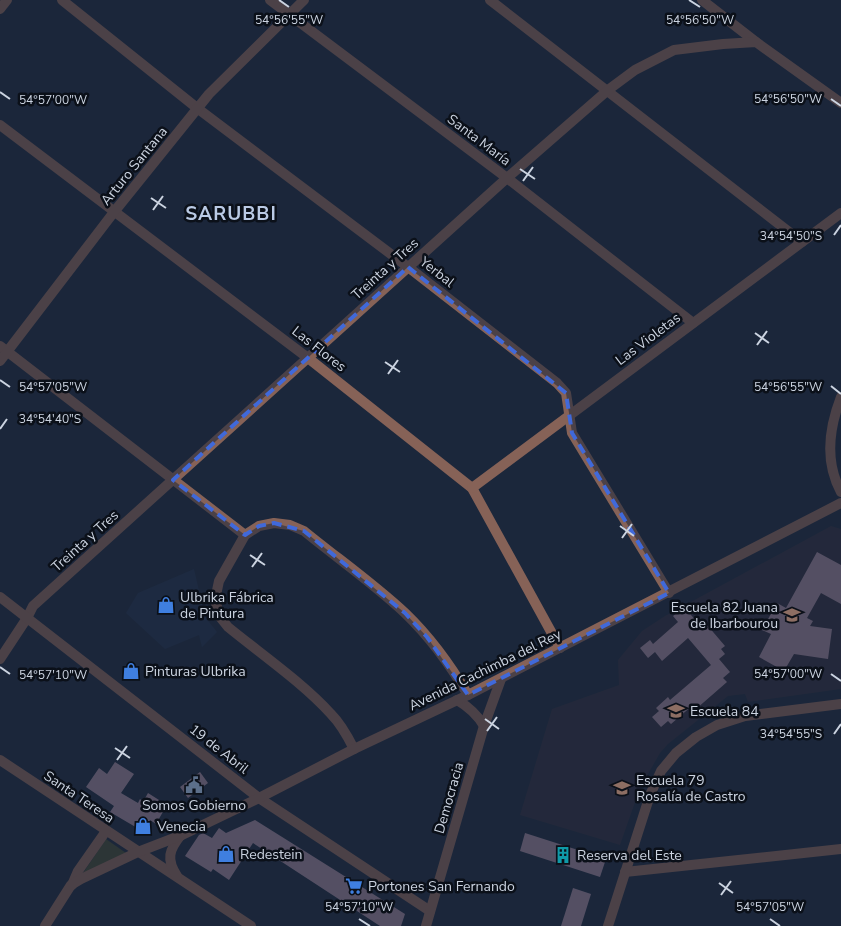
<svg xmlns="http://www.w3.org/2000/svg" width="841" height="926" viewBox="0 0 841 926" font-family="'Nunito Sans',sans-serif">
<rect width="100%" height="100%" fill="#1b273b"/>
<path fill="#21304a" d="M194 569 205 617 217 632 202 647 199 635 165 649 126 613 138 593Z"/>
<path fill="#2e2c3c" d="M831 526 841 529V689L748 702 745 694 728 696 668 744 660 753 640 788 620 845 520 815 552 709 619 685 618 660 642 631 665 616Z"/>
<path fill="#404731" d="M106 839 126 853 81 876Z"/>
<g fill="#9a8296">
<path d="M817 552 841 565V604L821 593 807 618 813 621 810 626 832 629 828 659 794 654 784 671 759 657 771 634 762 630 777 603 786 608Z"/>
<path d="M684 607 698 623 702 619 725 646 721 649 725 654 719 659 730 672 723 678 727 682 696 709 693 705 671 724 668 721 661 727 652 717 659 711 656 708 668 697 670 700 711 665 688 638 662 661 655 652 648 658 640 648 650 640 653 644 678 622 673 616Z"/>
<path d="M115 762 134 774 121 793 138 803 140 799 143 802 148 793 159 800 156 805 164 810 156 824 150 820 144 832 110 812 114 806 86 787 99 768 107 774Z"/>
<path d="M200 772 208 783 188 798 180 787Z"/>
<path d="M255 820 405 914 401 926H380L253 843 229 880 213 869 211 872 185 856 199 835 203 833 212 838 219 828 226 833Z"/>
<path d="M525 833 606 859 600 877 520 851Z"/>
<path d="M573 888 591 894 581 926H561Z"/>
</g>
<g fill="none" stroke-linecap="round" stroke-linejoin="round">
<g stroke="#866257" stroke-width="10">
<path d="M62 0 197 108 408 267 557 383 566 393 572 433 669 593"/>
<path d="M270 0 507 178 693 323"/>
<path d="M490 0 802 242"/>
<path d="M702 0 756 42"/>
<path d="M0 9 7 0"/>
<path d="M0 125 308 358 472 488 560 648"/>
<path d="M0 346 245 535"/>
<path d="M0 361 114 212 209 94 304 0"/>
<path d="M841 397C829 428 824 461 841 492"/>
<path d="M472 488 841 213"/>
<path d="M0 659 27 618 33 606 507 178 608 90 635 70 674 50 723 44 756 42 841 103"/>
<path d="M354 749C348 737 341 724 331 714 303 683 261 654 228 627L220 617 215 600 219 581 245 535 259 526 274 523 290 525 304 531C337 558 374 584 405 613 430 637 451 666 468 695"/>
<path d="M625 872 841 849"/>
<path d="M608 926 650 795 661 771 676 753 696 737 717 725 745 716 841 704"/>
</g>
<g stroke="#866257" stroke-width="10">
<path d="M0 597 259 798 430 911"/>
<path d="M457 700C469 707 477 714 484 726"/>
<path d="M0 760 251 926"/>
<path d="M177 876C166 859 169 850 181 835"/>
<path d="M72 885 78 871 106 831"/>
<path d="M45 926 71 885 81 879 138 852 182 835 259 798 354 749 468 695 841 503"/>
<path d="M426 926 484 726 501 679"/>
</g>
</g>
<path d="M0 0H841V926H0ZM408 267 566 393 572 433 669 593 468 695 427 637 405 613 304 531 274 523 259 526 245 535 173 480Z" fill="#1b273b" fill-opacity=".55" fill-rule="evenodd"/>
<path fill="none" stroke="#4069da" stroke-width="4" stroke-dasharray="10 6" stroke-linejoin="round" d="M408 267 566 393 572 433 669 593 468 695 427 637 405 613 304 531 274 523 259 526 245 535 173 480Z"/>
<path fill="none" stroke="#cbd3e0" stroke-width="2" d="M279 0 289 7M689 0 700 7M0 92 10 99M831 99 841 106M520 169 535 179M523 181 533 167M151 198 166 208M153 210 163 196M834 235 841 225M755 333 769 343M757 345 767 331M385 362 400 372M388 374 398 360M0 380 10 387M831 386 841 394M0 429 7 419M620 526 634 536M622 538 632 524M250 555 265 565M252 567 262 553M0 667 10 674M831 674 841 681M485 719 499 729M487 731 497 717M834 734 841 724M115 748 130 758M117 760 127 746M719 883 733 893M721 895 731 881M359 919 370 926M770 919 780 926"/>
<defs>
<g id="shop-bare" transform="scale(1.35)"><path d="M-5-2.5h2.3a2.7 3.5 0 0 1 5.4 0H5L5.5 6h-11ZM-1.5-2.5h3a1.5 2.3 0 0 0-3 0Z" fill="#3f7fe0" stroke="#0b1019" stroke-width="2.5" paint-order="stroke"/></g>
<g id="school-bare" transform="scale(1.35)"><path d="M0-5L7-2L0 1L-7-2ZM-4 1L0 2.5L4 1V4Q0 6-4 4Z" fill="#8d6e63" stroke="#0b1019" stroke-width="2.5" paint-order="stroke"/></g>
<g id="civic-bare" transform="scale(1.35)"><path d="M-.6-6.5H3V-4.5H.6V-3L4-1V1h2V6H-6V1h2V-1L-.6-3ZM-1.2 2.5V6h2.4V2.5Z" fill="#5c6f8a" stroke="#0b1019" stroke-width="2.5" paint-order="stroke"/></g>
<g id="building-bare" transform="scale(1.35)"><path d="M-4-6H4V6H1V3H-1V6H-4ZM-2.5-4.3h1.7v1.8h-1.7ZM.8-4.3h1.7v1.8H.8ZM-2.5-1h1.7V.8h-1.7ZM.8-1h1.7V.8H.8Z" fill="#0f9aa8" stroke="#0b1019" stroke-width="2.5" paint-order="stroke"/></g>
<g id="supermarket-bare" transform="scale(1.35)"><path d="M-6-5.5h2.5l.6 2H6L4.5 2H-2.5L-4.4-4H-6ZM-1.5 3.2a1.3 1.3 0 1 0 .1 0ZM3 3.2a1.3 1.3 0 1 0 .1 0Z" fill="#3f7fe0" stroke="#0b1019" stroke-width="2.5" paint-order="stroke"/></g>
</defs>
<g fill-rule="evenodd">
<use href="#shop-bare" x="166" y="605"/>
<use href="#school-bare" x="792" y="615"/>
<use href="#shop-bare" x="131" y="671"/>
<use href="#school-bare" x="676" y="711"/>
<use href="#civic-bare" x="194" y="785"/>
<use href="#school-bare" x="622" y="788"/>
<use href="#shop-bare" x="143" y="826"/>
<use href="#shop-bare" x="226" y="854"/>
<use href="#building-bare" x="563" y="855"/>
<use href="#supermarket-bare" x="354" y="886"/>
</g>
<g text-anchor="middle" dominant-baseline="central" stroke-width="5" stroke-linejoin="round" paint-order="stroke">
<g font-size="14" fill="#cbd3e0" stroke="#0b1019">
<text transform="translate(479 140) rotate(37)">Santa María</text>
<text transform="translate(134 166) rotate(-51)">Arturo Santana</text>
<text transform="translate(385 269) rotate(-42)">Treinta y Tres</text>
<text transform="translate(437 272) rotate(38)">Yerbal</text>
<text transform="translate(648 339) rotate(-37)">Las Violetas</text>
<text transform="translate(319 349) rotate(38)">Las Flores</text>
<text transform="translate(85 541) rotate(-42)">Treinta y Tres</text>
<text transform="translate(485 670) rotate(-26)">Avenida Cachimba del Rey</text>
<text transform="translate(219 749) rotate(38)">19 de Abril</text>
<text transform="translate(79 797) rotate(34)">Santa Teresa</text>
<text transform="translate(449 798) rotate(-74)">Democracia</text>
</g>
<g font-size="14" fill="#cbd3e0" stroke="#0b1019" text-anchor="start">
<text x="180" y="597">Ulbrika Fábrica<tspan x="180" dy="16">de Pintura</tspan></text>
<text x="778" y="607" text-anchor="end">Escuela 82 Juana<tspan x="778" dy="16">de Ibarbourou</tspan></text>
<text x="145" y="671">Pinturas Ulbrika</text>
<text x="690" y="711">Escuela 84</text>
<text x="636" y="780">Escuela 79<tspan x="636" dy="16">Rosalía de Castro</tspan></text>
<text x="194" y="805" text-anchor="middle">Somos Gobierno</text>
<text x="157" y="826">Venecia</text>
<text x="240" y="854">Redestein</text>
<text x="577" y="855">Reserva del Este</text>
<text x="368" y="886">Portones San Fernando</text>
</g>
<g font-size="19" font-weight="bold" letter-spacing="1" fill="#bacae5" stroke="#0b1019">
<text x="231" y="214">SARUBBI</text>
</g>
</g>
<g font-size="12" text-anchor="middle" fill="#cbd3e0" stroke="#0b1019" stroke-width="5" stroke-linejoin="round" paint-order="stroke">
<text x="289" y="24">54°56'55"W</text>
<text x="700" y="24">54°56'50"W</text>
<text x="788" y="103">54°56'50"W</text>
<text x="53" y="104">54°57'00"W</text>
<text x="791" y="240">34°54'50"S</text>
<text x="788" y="391">54°56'55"W</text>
<text x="53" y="391">54°57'05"W</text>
<text x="50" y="423">34°54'40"S</text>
<text x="788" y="678">54°57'00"W</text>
<text x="53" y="679">54°57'10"W</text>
<text x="791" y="738">34°54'55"S</text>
<text x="359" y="911">54°57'10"W</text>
<text x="770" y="911">54°57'05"W</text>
</g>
</svg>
